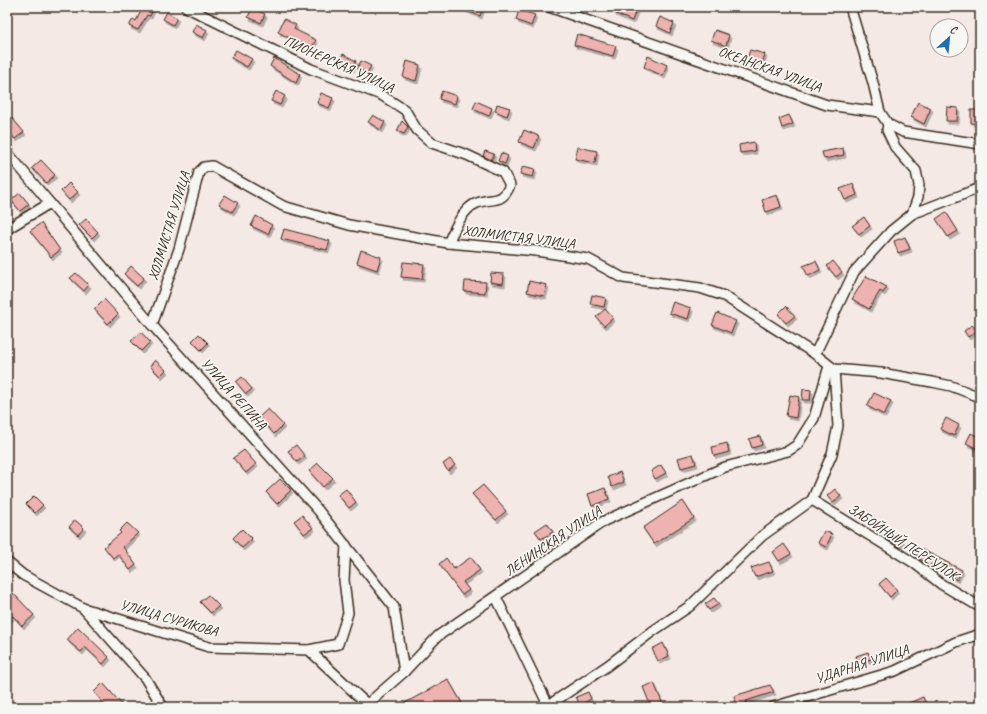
<svg xmlns="http://www.w3.org/2000/svg" width="987" height="714" viewBox="0 0 987 714" font-family="Caveat,sans-serif">
<defs>
<filter id="shadow"><feDropShadow dx="2" dy="3" stdDeviation="0" flood-color="#0004"/></filter>
</defs>
<rect width="100%" height="100%" fill="#f4e9e5"/>
<filter id="ink" filterUnits="userSpaceOnUse"><feTurbulence type="fractalNoise" baseFrequency=".025" numOctaves="2"/><feDisplacementMap in="SourceGraphic" scale="8" xChannelSelector="R" yChannelSelector="G"/><feConvolveMatrix kernelMatrix="1 2 1 2 8 2 1 2 1" color-interpolation-filters="sRGB"/></filter>
<g filter="url(#ink)">
<g fill="#eeb3b0" stroke="#3b2a1e" filter="url(#shadow)">
<path d="M143 7 153 9 150 16 147 15 138 30 129 26 133 19 136 21Z"/>
<path d="M458 7H483L480 16Z"/>
<path d="M617 7H637L632 21 614 13Z"/>
<path d="M252 8 265 14 261 23 248 17Z"/>
<path d="M519 10 535 15 531 26 516 20Z"/>
<path d="M167 12 177 18 173 25 163 19Z"/>
<path d="M660 17 674 23 670 33 656 26Z"/>
<path d="M284 19 296 25 294 29 316 40 311 49 278 32Z"/>
<path d="M196 24 207 30 203 38 192 32Z"/>
<path d="M715 30 729 35 726 46 711 40Z"/>
<path d="M577 34 616 46 613 56 574 45Z"/>
<path d="M236 50 252 59 247 67 231 58Z"/>
<path d="M750 50 765 54 762 64 747 59Z"/>
<path d="M343 54 356 61 352 69 339 61Z"/>
<path d="M648 56 667 65 663 76 644 67Z"/>
<path d="M274 58 300 74 296 83 270 66Z"/>
<path d="M361 61 371 66 367 73 357 68Z"/>
<path d="M407 61 420 65 416 81 403 77Z"/>
<path d="M276 91 285 96 280 105 271 101Z"/>
<path d="M442 91 457 96 455 104 439 99Z"/>
<path d="M321 93 333 98 329 108 317 103Z"/>
<path d="M476 101 492 108 489 116 473 109Z"/>
<path d="M918 102 931 108 924 124 911 117Z"/>
<path d="M497 104 510 108 507 116 495 111Z"/>
<path d="M947 107 958 108 957 121H946Z"/>
<path d="M971 110H980V124L971 123Z"/>
<path d="M373 115 385 122 381 130 368 122Z"/>
<path d="M789 115 793 124 782 128 779 119Z"/>
<path d="M12 118 24 132 15 139 7 130V122Z"/>
<path d="M402 121 408 127 404 134 397 131Z"/>
<path d="M524 130 539 136 534 148 519 142Z"/>
<path d="M754 142 755 151 740 153 739 145Z"/>
<path d="M578 147 597 151 595 163 575 159Z"/>
<path d="M843 148 844 155 824 159 822 152Z"/>
<path d="M485 151 494 154 491 160 483 156Z"/>
<path d="M501 153 508 156 505 164 498 161Z"/>
<path d="M41 160 55 175 46 183 32 168Z"/>
<path d="M523 166 535 169 533 177 520 174Z"/>
<path d="M69 183 78 192 69 200 61 191Z"/>
<path d="M853 184 857 195 845 200 840 189Z"/>
<path d="M20 193 29 204 20 211 11 200Z"/>
<path d="M225 195 238 203 232 212 219 204Z"/>
<path d="M777 195 781 207 766 212 762 200Z"/>
<path d="M946 212 958 231 948 237 936 219Z"/>
<path d="M256 216 272 225 268 234 251 226Z"/>
<path d="M864 217 870 226 859 234 852 226Z"/>
<path d="M86 219 98 232 92 238 79 225Z"/>
<path d="M41 223 60 250 51 257 30 231Z"/>
<path d="M284 229 330 241 327 250 281 239Z"/>
<path d="M905 237 910 249 898 253 894 241Z"/>
<path d="M361 250 381 257 377 270 357 263Z"/>
<path d="M816 261 820 270 808 276 803 266Z"/>
<path d="M833 261 842 272 836 277 827 266Z"/>
<path d="M403 262 424 264 422 279 401 277Z"/>
<path d="M131 266 144 278 137 286 124 274Z"/>
<path d="M76 273 89 285 84 291 70 278Z"/>
<path d="M491 273 504 274 503 284 490 282Z"/>
<path d="M866 276 887 287 883 293 880 291 869 309 852 299Z"/>
<path d="M465 281 486 282 485 293 464 291Z"/>
<path d="M529 281 547 285 544 296 527 292Z"/>
<path d="M592 295 606 298 604 307 590 304Z"/>
<path d="M104 299 118 314 108 324 94 309Z"/>
<path d="M673 302 691 308 688 319 669 313Z"/>
<path d="M786 306 795 316 786 323 778 314Z"/>
<path d="M605 309 613 318 604 326 596 317Z"/>
<path d="M717 313 736 321 731 333 712 325Z"/>
<path d="M972 325 977 331 968 337 964 331Z"/>
<path d="M141 332 150 342 141 351 131 341Z"/>
<path d="M199 334 208 343 201 350 192 341Z"/>
<path d="M155 360 166 370 160 376 150 366Z"/>
<path d="M242 377 252 389 246 394 236 382Z"/>
<path d="M803 389 811 390 810 400H802Z"/>
<path d="M874 393 891 401 884 415 867 406Z"/>
<path d="M790 395 799 397 796 418 786 416Z"/>
<path d="M268 409 283 425 274 434 259 417Z"/>
<path d="M946 418 959 425 954 436 940 429Z"/>
<path d="M971 433 980 438V450L966 443Z"/>
<path d="M760 436 762 445 752 448 749 439Z"/>
<path d="M727 443 729 452 714 456 712 447Z"/>
<path d="M296 445 305 456 297 462 288 451Z"/>
<path d="M244 450 256 464 246 473 233 458Z"/>
<path d="M693 454 696 464 681 468 678 458Z"/>
<path d="M450 459 455 465 448 471 443 464Z"/>
<path d="M318 463 333 478 323 487 309 471Z"/>
<path d="M661 465 666 473 655 479 651 471Z"/>
<path d="M620 472 624 482 612 487 608 477Z"/>
<path d="M280 479 291 490 277 504 266 492Z"/>
<path d="M483 485 506 511 496 520 472 494Z"/>
<path d="M605 488 609 499 592 506 588 494Z"/>
<path d="M346 489 356 502 349 508 338 495Z"/>
<path d="M835 489 841 496 833 503 827 496Z"/>
<path d="M34 496 43 505 35 513 26 504Z"/>
<path d="M683 501 694 518 654 544 643 528Z"/>
<path d="M302 515 313 528 304 534 294 521Z"/>
<path d="M75 520 84 528 78 535 69 527Z"/>
<path d="M127 523 138 533 123 547 136 565 130 570 118 554 113 558 104 547 121 533 119 531Z"/>
<path d="M547 523 553 532 541 539 535 531Z"/>
<path d="M242 529 252 539 242 548 233 538Z"/>
<path d="M824 531 832 534 826 547 818 543Z"/>
<path d="M890 532 903 540 899 547 886 539Z"/>
<path d="M784 544 791 554 779 561 773 552Z"/>
<path d="M921 549 962 570 957 580 916 557Z"/>
<path d="M471 557 480 570 463 582 469 590 462 595 439 564 446 558 454 569Z"/>
<path d="M769 562 773 571 755 577 751 568Z"/>
<path d="M886 578 897 590 890 597 879 584Z"/>
<path d="M13 593 34 615 22 626 13 616 7 621V598Z"/>
<path d="M208 595 219 606 211 613 200 602Z"/>
<path d="M714 598 719 604 709 610 705 604Z"/>
<path d="M78 627 109 657 103 664 85 647 81 652 67 640Z"/>
<path d="M663 643 669 656 658 661 652 649Z"/>
<path d="M868 652 871 659 858 663 856 656Z"/>
<path d="M448 679 462 703 455 707H398Z"/>
<path d="M103 683 124 707H107L94 692Z"/>
<path d="M654 683 664 707H651L643 687Z"/>
<path d="M770 685 774 692 746 701 748 707H737L734 696Z"/>
<path d="M588 692 591 699 580 705 576 697Z"/>
<path d="M923 697 927 707H900Z"/>
</g>
<g fill="none" stroke-linecap="round" stroke-linejoin="round">
<g stroke="#3b2a1e" stroke-width="12">
<g id="minor">
<path d="M186 7 311 69 381 95 405 110 417 130 432 143 467 155 503 172 510 185C502 205 492 197 477 203 463 208 454 230 448 243"/>
<path d="M549 7 827 105 880 112 888 124 903 132 980 144"/>
<path d="M850 7 873 83 880 112"/>
<path d="M7 152 152 325 318 510 394 607 404 672"/>
<path d="M912 214 980 188"/>
<path d="M7 229 50 203"/>
<path d="M152 325 179 249 199 172 204 167 212 166 283 206 349 225 448 243 536 251 588 259 623 278 700 288 724 296 815 354 834 369 881 373 932 382 951 386 980 397"/>
<path d="M815 354 854 272 891 231 912 214 918 197 919 185 916 171 895 147 887 130 888 124"/>
<path d="M812 500 914 563 941 584 980 607"/>
<path d="M7 562 23 575 83 608 209 647 309 650 370 707"/>
<path d="M496 597 549 707"/>
<path d="M84 609 145 678 163 707"/>
<path d="M309 650 338 644 348 613 344 580 346 545"/>
<path d="M549 705 607 666 653 631 690 606 762 536 812 500 832 454 838 426 834 369"/>
<path d="M364 707 404 672 438 636 604 521 725 467 788 451 797 445 814 418 829 366"/>
<path d="M773 707 895 671 956 642 980 634"/>
</g>
</g>
<use href="#minor" stroke="#f6f6f2" stroke-width="9"/>
</g>
</g>
<g text-anchor="middle" dominant-baseline="central" stroke-width="3.5" stroke-linejoin="round" paint-order="stroke">
<g font-size="14" fill="#3b2a1e" stroke="#f6f6f2">
<text transform="translate(339 64) rotate(24)">ПИОНЕРСКАЯ УЛИЦА</text>
<text transform="translate(770 69) rotate(20)">ОКЕАНСКАЯ УЛИЦА</text>
<text transform="translate(169 226) rotate(-73)">ХОЛМИСТАЯ УЛИЦА</text>
<text transform="translate(519 237) rotate(7)">ХОЛМИСТАЯ УЛИЦА</text>
<text transform="translate(234 394) rotate(48)">УЛИЦА РЕПИНА</text>
<text transform="translate(553 541) rotate(-34)">ЛЕНИНСКАЯ УЛИЦА</text>
<text transform="translate(903 542) rotate(33)">ЗАБОЙНЫЙ ПЕРЕУЛОК</text>
<text transform="translate(169 618) rotate(16)">УЛИЦА СУРИКОВА</text>
<text transform="translate(862 664) rotate(-18)">УДАРНАЯ УЛИЦА</text>
</g>
</g>
<rect width="987" height="714" fill="none" stroke="#f6f6f2" stroke-width="24"/>
<rect x="12" y="12" width="963" height="690" fill="none" stroke="#3b2a1e" stroke-width="1.5" filter="url(#ink)"/>
<g transform="translate(949 38) rotate(27)"><circle r="19" fill="#f6f6f2" stroke="#aba49d"/>
<path d="M0-3L7 15L0 10L-7 15Z" fill="#1f6fb2"/>
<text y="-6" font-size="11" font-weight="bold" text-anchor="middle" fill="#3b2a1e">С</text>
</g>
</svg>
